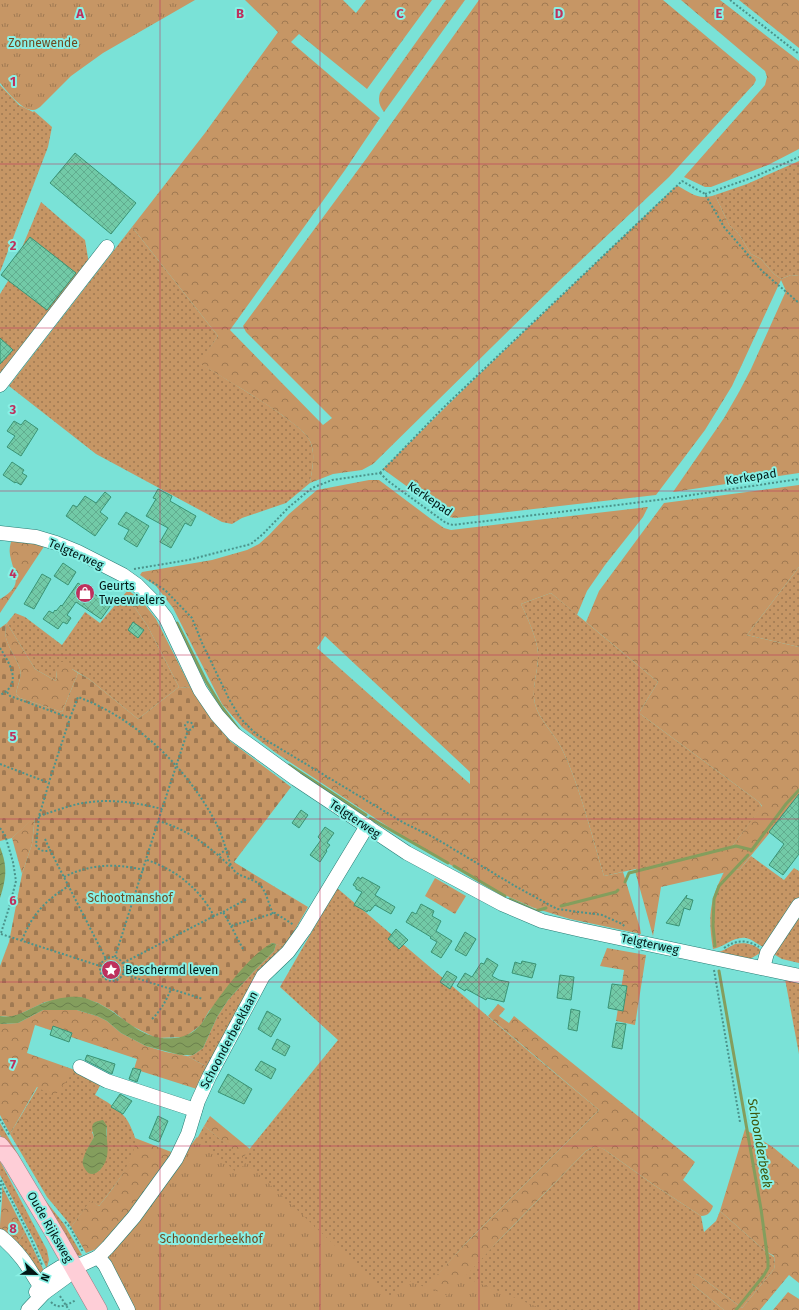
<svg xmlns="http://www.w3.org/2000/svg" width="799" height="1310" viewBox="0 0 799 1310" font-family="'Fira Sans',sans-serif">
<defs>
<pattern id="grass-dots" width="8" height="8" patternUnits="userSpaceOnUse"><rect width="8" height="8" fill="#c69665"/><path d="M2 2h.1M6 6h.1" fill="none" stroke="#9f7952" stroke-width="1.8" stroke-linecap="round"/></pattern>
<pattern id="forest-crowns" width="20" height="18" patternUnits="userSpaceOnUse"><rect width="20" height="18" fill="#c69665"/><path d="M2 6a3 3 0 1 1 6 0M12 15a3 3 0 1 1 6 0" fill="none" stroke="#9f7952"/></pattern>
<pattern id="cemetery-stones" width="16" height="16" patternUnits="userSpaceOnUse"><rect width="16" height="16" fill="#c69665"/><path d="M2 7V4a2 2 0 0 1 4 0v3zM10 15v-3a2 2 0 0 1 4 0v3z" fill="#9f7952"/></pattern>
<pattern id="park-tufts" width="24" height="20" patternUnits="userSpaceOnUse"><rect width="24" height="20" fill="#c69665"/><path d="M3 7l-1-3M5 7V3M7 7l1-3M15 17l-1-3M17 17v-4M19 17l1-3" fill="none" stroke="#9f7952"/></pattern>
<pattern id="water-waves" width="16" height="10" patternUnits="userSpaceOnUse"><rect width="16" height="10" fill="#849e5d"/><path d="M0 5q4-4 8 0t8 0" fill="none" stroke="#6a804c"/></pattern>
<pattern id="building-cross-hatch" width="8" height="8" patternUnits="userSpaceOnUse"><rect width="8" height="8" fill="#72caa7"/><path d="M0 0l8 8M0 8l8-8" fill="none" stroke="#61ad8f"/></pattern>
</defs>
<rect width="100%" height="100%" fill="#7ae2d7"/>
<g fill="url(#grass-dots)" fill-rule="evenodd">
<path d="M0 85 19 105 33 112 34 111 52 127 48 147 0 272Z"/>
<path d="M799 161V276L791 275 781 279 774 274 761 259 751 254 738 233 729 225 715 195 747 184Z"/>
<path d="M41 202 85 240 89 264 0 378V294L8 281Z"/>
<path d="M132 227 218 336 200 363C220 376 303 423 310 441 316 454 312 470 310 483L286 503 242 518 232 524 222 522 96 454 9 386Z"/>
<path d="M799 567V647L747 635Z"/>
<path d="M551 593 658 682 639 713 759 802 762 807 731 848 604 876C591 834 581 789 562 749 555 734 539 720 535 704 531 687 539 669 538 653 537 638 527 617 521 604Z"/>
<path d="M121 598 135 608 147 625 179 687 138 719 89 679 72 669 57 670 56 681 35 669 7 623 15 613 25 617 62 645 85 612 100 623Z"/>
<path d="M751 856 784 880 794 868 799 871V897L766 948C759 946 754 940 746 938 734 936 724 947 713 949 708 918 709 901 724 872L740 869Z"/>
<path d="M337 888 538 1059 599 1110 466 1243 427 1287 460 1282 463 1277 586 1151C594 1146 597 1145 605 1150L654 1185 701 1216 704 1232 716 1221 720 1211 764 1250 774 1257 775 1264 774 1269 742 1308 697 1274 692 1284 724 1310H131L193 1146 204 1126 243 1157 338 1040 280 987Z"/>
<path d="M799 912V963L782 959 772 953Z"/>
<path d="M276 944 285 947 209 1068 187 1056 193 1055 203 1048 217 1017 228 1000 254 971 274 951Z"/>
<path d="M735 944C745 942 756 944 762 952L750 959 716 953 724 950Z"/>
<path d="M785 979 799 983V1054Z"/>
<path d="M75 1070 102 1082 95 1095C103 1099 120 1110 125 1117 129 1122 136 1137 136 1143 136 1160 110 1192 99 1206L91 1201 71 1227 68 1222 47 1197 10 1134 38 1087ZM107 1126 106 1159 99 1171 83 1160 94 1137 92 1132Z"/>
<path d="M0 1123 39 1191 45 1200 64 1224 82 1255 80 1256 72 1254 0 1135Z"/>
<path d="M0 1161 47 1250 49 1260 47 1267H46L35 1242 0 1175Z"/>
<path d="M25 1232 44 1271 43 1272H39L17 1243Z"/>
</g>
<g fill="url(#forest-crowns)" fill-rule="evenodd">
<path d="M245 0H343L356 13 366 0H432L367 89 299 34 291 42 380 118 345 170 230 330 323 425 332 418 246 332 243 326 366 159 479 0H663L755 77 756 80 754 84 669 177 558 282 373 464 362 470 333 474 310 483C312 470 316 454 310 441 303 423 220 376 199 363L218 336 132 227 205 133 278 32Z"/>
<path d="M446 0H465L384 112C379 105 378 101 380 93Z"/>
<path d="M681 0H720L799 61V149L768 165 711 187H705L684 177 765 85 767 77 765 71Z"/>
<path d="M739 0H799V48Z"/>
<path d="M678 186C691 193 699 201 715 195L729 225 738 233 751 254 761 259 774 274 781 279 791 275 799 276V473L673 492 724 418 739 392 751 369 786 291 781 280 732 386 705 430 656 495 455 518 449 517 383 469 461 392 675 187Z"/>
<path d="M369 480H379L431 519 444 528 451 530 648 507 643 517 605 565 587 591 577 615 551 593 521 604C527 617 537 638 538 653 539 669 531 688 535 704 539 720 555 734 562 749 581 789 591 834 604 876L623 872 640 928 641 934 570 919 534 908 507 896 422 849 276 753 242 727 222 704 173 608 156 586 140 575 142 572 212 560 247 550 259 544 269 535 289 514 317 490ZM325 636 470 772V784L317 648Z"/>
<path d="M799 485V567L747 635 799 647V797L740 869 661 887 653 936 635 871 637 868 731 848 762 806 759 802 639 713 658 682 586 622 599 591 664 503Z"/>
<path d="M12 539 45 545 0 613V599C25 585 14 576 10 555 9 550 10 544 12 539Z"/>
<path d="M128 590 142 601 156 619 191 688 179 687 147 625 135 608 121 598Z"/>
<path d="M7 623 35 669 56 681 57 670 61 662H69L72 669 78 673 62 712 20 698 16 694C17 686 22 678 20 669 16 655 0 639 7 623Z"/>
<path d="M35 816 32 844 22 874 12 838Z"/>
<path d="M435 878 466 896 455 914 425 896Z"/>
<path d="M607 948 646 955 635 1025 616 1021 624 970 600 966Z"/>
<path d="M498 1004 505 1009 499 1016 509 1023 514 1016 695 1162 683 1180 713 1206C711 1212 708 1216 701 1216L654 1185 605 1150C597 1146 594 1146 586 1151L501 1238 448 1295 426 1287 466 1243 599 1110 488 1016Z"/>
<path d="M61 1009 77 1010 97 1016 107 1021 121 1033 146 1046 166 1052 187 1056 209 1068 200 1090 134 1069 137 1059 35 1025 27 1053 75 1070 54 1097 37 1087 10 1134 0 1115V1024L18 1023 43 1010Z"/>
<path d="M210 1116 250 1149 243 1158 204 1126Z"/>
<path d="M745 1129 774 1148 799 1169V1283L789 1275 760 1310H724L692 1284V1280L697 1274 742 1308 774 1269 775 1264 774 1256 764 1250 720 1211Z"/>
<path d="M135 1138 174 1153 128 1219 96 1249 86 1253 71 1227 91 1200 99 1206C112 1190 137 1158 135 1138Z"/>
<path d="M2 1186 25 1232 17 1243 0 1229C0 1215 3 1201 2 1186Z"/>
<path d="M788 1292 799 1299V1310H773Z"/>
</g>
<path fill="url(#cemetery-stones)" d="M7 623C0 639 16 655 20 669 22 678 17 686 16 694L20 698 62 712 78 673 89 679 138 719 179 687 191 688 208 714 230 741 291 787 234 862 308 907 285 947 272 943 209 1011 201 1025 185 1037 156 1038 130 1025 114 1012 98 1003 80 997 45 1002 18 1015 10 1017 0 1016V966L9 942 22 874 32 844 35 817 12 838 0 841V628Z"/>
<g fill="url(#park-tufts)">
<path d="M0 0H195L103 53 71 76 40 107C38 108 36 110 33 110 22 111 7 91 0 83Z"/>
<path d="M197 1137 237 1173 246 1162 391 1298 407 1280 447 1296 464 1277 545 1310H130L102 1262Z"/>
</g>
<g fill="url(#water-waves)">
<path d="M0 847C8 867 6 879 0 898Z"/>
<path d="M272 943 276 944 274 951 254 971 228 1000 217 1017 203 1048 193 1055H180L146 1046 121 1033 107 1021 97 1016 77 1010H43L18 1023 0 1024V1016C16 1020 31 1007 46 1002 56 999 68 996 79 997 83 997 87 999 90 1000 122 1011 138 1042 174 1038 187 1037 197 1031 204 1020 217 998 250 954 272 943Z"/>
<path d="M103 1120 107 1126C105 1137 110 1148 106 1160 103 1169 92 1181 85 1169 83 1166 82 1163 83 1160 85 1152 90 1144 94 1137 92 1127 89 1122 103 1120Z"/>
</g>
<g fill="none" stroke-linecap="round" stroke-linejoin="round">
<g stroke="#849e5d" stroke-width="3">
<path d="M177 623 206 681 221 706 239 730"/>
<path d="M289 765 366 815"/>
<path d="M370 818 448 863"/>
<path d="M751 851 786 804 799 790"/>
<path d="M454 866 505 896"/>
<path d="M625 882 629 873 736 846 752 850"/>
<path d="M510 899 536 911 546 908"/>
<path d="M561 906 616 892 618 890"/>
<path d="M715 946 713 926 714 899 719 886 748 855"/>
<path d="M719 971 761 1209 768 1261V1268L764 1275 736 1310"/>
</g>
</g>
<g fill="url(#building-cross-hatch)" stroke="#3a9374">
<path d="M75 153 136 203 111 234 50 183Z"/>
<path d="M30 237 76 273 47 310 1 275Z"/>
<path d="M0 338 13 350 0 364Z"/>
<path d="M25 420 38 429 21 456 7 447 15 436 7 431 14 421 21 425Z"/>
<path d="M12 462 24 470 22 473 27 476 21 485 16 482 15 483 3 475Z"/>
<path d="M158 489 172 496 170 501 196 516 191 526 185 523 171 548 160 542 168 528 146 516 156 499 153 498Z"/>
<path d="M105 492 111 497 100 512 108 518 95 536 66 516 73 505 77 507 85 496 96 503Z"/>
<path d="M126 512 149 526 137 547 124 539 129 530 118 524Z"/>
<path d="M63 563 76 572 68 585 54 576Z"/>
<path d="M42 574 51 579 34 609 24 604Z"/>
<path d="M78 583 100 598 103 594 113 602 101 619 76 602 67 615 71 618 67 624 63 622 58 629 43 619 49 611 53 613 55 610 56 611 61 605 62 606Z"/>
<path d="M133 622 144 630 138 638 128 630Z"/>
<path d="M799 794V854L783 875 769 865 784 844 769 832Z"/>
<path d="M301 810 308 815 299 828 292 823Z"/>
<path d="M325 827 334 833 327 843 330 845 326 850 327 851 320 862 310 855 321 840 318 837Z"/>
<path d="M358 877 361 879 362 877 380 887 375 895 395 907 391 914 375 905 370 911 368 910 367 912 354 905 362 892 356 889V887L353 885Z"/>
<path d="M687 895 686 898 693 900 690 910 684 908 679 926 666 923Z"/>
<path d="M421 904 434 911 432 916 441 921 436 931 452 941 441 958 431 952 437 942 430 938 431 937 406 922 412 912 416 914Z"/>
<path d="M396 929 408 940 399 949 388 939Z"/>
<path d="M465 932 476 939 466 956 455 950Z"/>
<path d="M487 958 498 965 492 976 499 980 509 982 504 1002 487 998 486 1000 466 989 465 991 457 986 465 973 472 977 481 963 484 964Z"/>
<path d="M522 961 536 964 532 978 512 973 515 962 521 964Z"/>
<path d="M447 971 457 977 450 989 440 982Z"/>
<path d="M560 975 574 977 571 1000 557 998Z"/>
<path d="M612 984 627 986 623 1011 608 1008Z"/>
<path d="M571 1009 580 1011 577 1031 568 1029Z"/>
<path d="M267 1011 281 1019 271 1037 258 1029Z"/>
<path d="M616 1023 626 1024 622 1049 612 1047Z"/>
<path d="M53 1026 72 1033 69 1042 50 1035Z"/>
<path d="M277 1039 290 1046 285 1056 272 1049Z"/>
<path d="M87 1055 115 1064 112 1074 85 1060Z"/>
<path d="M261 1061 276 1069 271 1079 255 1070Z"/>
<path d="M133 1068 141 1070 137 1082 129 1079Z"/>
<path d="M228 1074 252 1089 244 1104 218 1092Z"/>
<path d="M120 1094 132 1101 123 1114 111 1107Z"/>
<path d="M158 1116 168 1121 159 1142 149 1138Z"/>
</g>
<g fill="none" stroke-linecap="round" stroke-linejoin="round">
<g stroke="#287b73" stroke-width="15">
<g id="minor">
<path d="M0 385 107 247"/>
<path d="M0 533 36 537 56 543 78 552 123 575 137 585 152 600 166 618 200 690 217 715 234 734 296 779 407 853 502 904 542 921 581 930 799 976"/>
<path d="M763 968 767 953 799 905"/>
<path d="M80 1067 107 1081 195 1110"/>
<path d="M0 1236C22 1254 30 1270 44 1293"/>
<path d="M98 1257 108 1247 134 1217 176 1159 188 1134 198 1101 209 1077 263 976 288 952 304 930 367 826"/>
<path d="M36 1292 48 1275 61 1267 74 1268"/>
<path d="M28 1310 44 1293 66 1277 74 1268 98 1257 105 1265 128 1310"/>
</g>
</g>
<g stroke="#a57a83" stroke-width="19">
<path id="major" d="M0 1146 10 1159 56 1236 98 1310"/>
</g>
<g stroke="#4b938b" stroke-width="2" stroke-dasharray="2 2" stroke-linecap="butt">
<path d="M730 0 799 54"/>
<path d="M705 194 754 177 799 157"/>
<path d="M380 473 443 408 682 181 705 194 724 227 762 271 799 303"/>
<path d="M380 473 388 481 446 523 453 525 658 500 799 479"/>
<path d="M134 569 188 560 251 544 263 534 289 507 312 488 332 480 380 473"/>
<path d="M149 580 165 590 192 618 202 643 229 699 241 719 256 734 404 823 435 838 515 886 557 909 602 915 620 923 626 927"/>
<path d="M0 648C10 664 23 684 0 695"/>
<path d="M7 692 10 696 70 718 49 782"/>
<path d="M70 718 78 697C137 719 185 766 215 821 219 829 223 839 226 849 228 855 229 863 233 869 238 877 252 878 259 884 266 890 269 905 273 914"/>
<circle cx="189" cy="726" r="4"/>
<path d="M0 764 49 783 39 816 36 845C39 851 44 852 50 850L106 959"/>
<path d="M39 816C52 812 65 807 78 804 106 798 135 802 162 809L188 730"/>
<path d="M158 821C187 829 209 846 231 867"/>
<path d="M0 828 5 835 13 862 16 881 9 908 1 933"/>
<path d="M45 839 50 850"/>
<path d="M219 855 224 851 226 848"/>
<path d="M147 860C176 870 199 888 214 916L223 912 231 926 275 913 294 925"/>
<path d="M64 877C90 864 115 863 144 870"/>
<path d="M223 912 247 899"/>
<path d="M231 926 244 951"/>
<path d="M1 934 100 966"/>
<path d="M22 940C32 915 45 900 69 886"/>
<path d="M724 948C736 940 746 939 759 947"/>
<circle cx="112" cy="969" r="12"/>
<path d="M115 957 162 809"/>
<path d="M123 963 214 916"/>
<path d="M714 970 740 1122"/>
<path d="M123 974 203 999"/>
<path d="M152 1019C161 1010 166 1001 171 989"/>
<path d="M0 1119 10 1136"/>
<path d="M1 1180 30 1236 42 1265"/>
<path d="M0 1202 1 1181"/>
<path d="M65 1222 70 1227 83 1252"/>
<path d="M60 1296 69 1310"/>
<path d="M51 1302C58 1310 67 1305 76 1300"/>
</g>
<use href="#minor" stroke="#fff" stroke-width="14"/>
<use href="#major" stroke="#feced7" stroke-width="18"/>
</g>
<path fill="none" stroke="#be305d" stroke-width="1" stroke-opacity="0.55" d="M160 0V1310M320 0V1310M479 0V1310M639 0V1310M0 164H799M0 328H799M0 491H799M0 655H799M0 819H799M0 982H799M0 1146H799"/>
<defs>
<g id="shop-disc" transform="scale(1)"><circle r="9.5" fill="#be305d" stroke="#88f0e5"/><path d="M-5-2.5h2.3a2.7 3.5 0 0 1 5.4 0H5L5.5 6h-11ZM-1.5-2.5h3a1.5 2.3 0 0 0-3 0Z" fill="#fff"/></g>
<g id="sight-disc" transform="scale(1)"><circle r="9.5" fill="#be305d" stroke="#88f0e5"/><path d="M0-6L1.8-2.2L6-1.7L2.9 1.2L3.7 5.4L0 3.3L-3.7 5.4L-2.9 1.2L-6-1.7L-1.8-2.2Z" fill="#fff"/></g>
</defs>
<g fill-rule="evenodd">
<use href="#shop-disc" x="85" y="593"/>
<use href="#sight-disc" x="111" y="970"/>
</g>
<g text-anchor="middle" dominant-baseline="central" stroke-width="4" stroke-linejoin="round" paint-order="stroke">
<g font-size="12" fill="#6e4a21" stroke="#88f0e5">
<text x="43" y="43">Zonnewende</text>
<text x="130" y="898">Schootmanshof</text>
<text x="211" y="1239">Schoonderbeekhof</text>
</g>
<g font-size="12" fill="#021816" stroke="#88f0e5">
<text transform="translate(751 477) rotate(-9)">Kerkepad</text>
<text transform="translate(430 499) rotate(34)">Kerkepad</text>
<text transform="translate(76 554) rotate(24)">Telgterweg</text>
<text transform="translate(355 819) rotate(34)">Telgterweg</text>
<text transform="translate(650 944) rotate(12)">Telgterweg</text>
<text transform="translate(229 1040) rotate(-62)">Schoonderbeeklaan</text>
<text transform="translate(50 1227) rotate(60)">Oude Rijksweg</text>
</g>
<g font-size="12" fill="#021816" stroke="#88f0e5" text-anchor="start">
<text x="99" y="586">Geurts<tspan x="99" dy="14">Tweewielers</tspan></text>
<text x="125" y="970">Beschermd leven</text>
</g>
<g font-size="13" font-style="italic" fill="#3d540a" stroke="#88f0e5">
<text transform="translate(760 1143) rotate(80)">Schoonderbeek</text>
</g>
</g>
<g font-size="13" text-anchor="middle" font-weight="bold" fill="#be305d" stroke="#88f0e5" stroke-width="4" stroke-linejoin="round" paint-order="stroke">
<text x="80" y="18">A</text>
<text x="240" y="18">B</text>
<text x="400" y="18">C</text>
<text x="559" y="18">D</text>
<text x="719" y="18">E</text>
<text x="13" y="86">1</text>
<text x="13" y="250">2</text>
<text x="13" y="414">3</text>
<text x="13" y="578">4</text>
<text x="13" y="741">5</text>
<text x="13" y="905">6</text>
<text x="13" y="1069">7</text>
<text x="13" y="1233">8</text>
</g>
<g transform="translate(36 1274) rotate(112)" stroke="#88f0e5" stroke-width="3" paint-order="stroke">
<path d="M0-3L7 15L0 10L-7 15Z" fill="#021816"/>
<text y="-6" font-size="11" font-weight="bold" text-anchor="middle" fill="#021816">N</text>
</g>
</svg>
